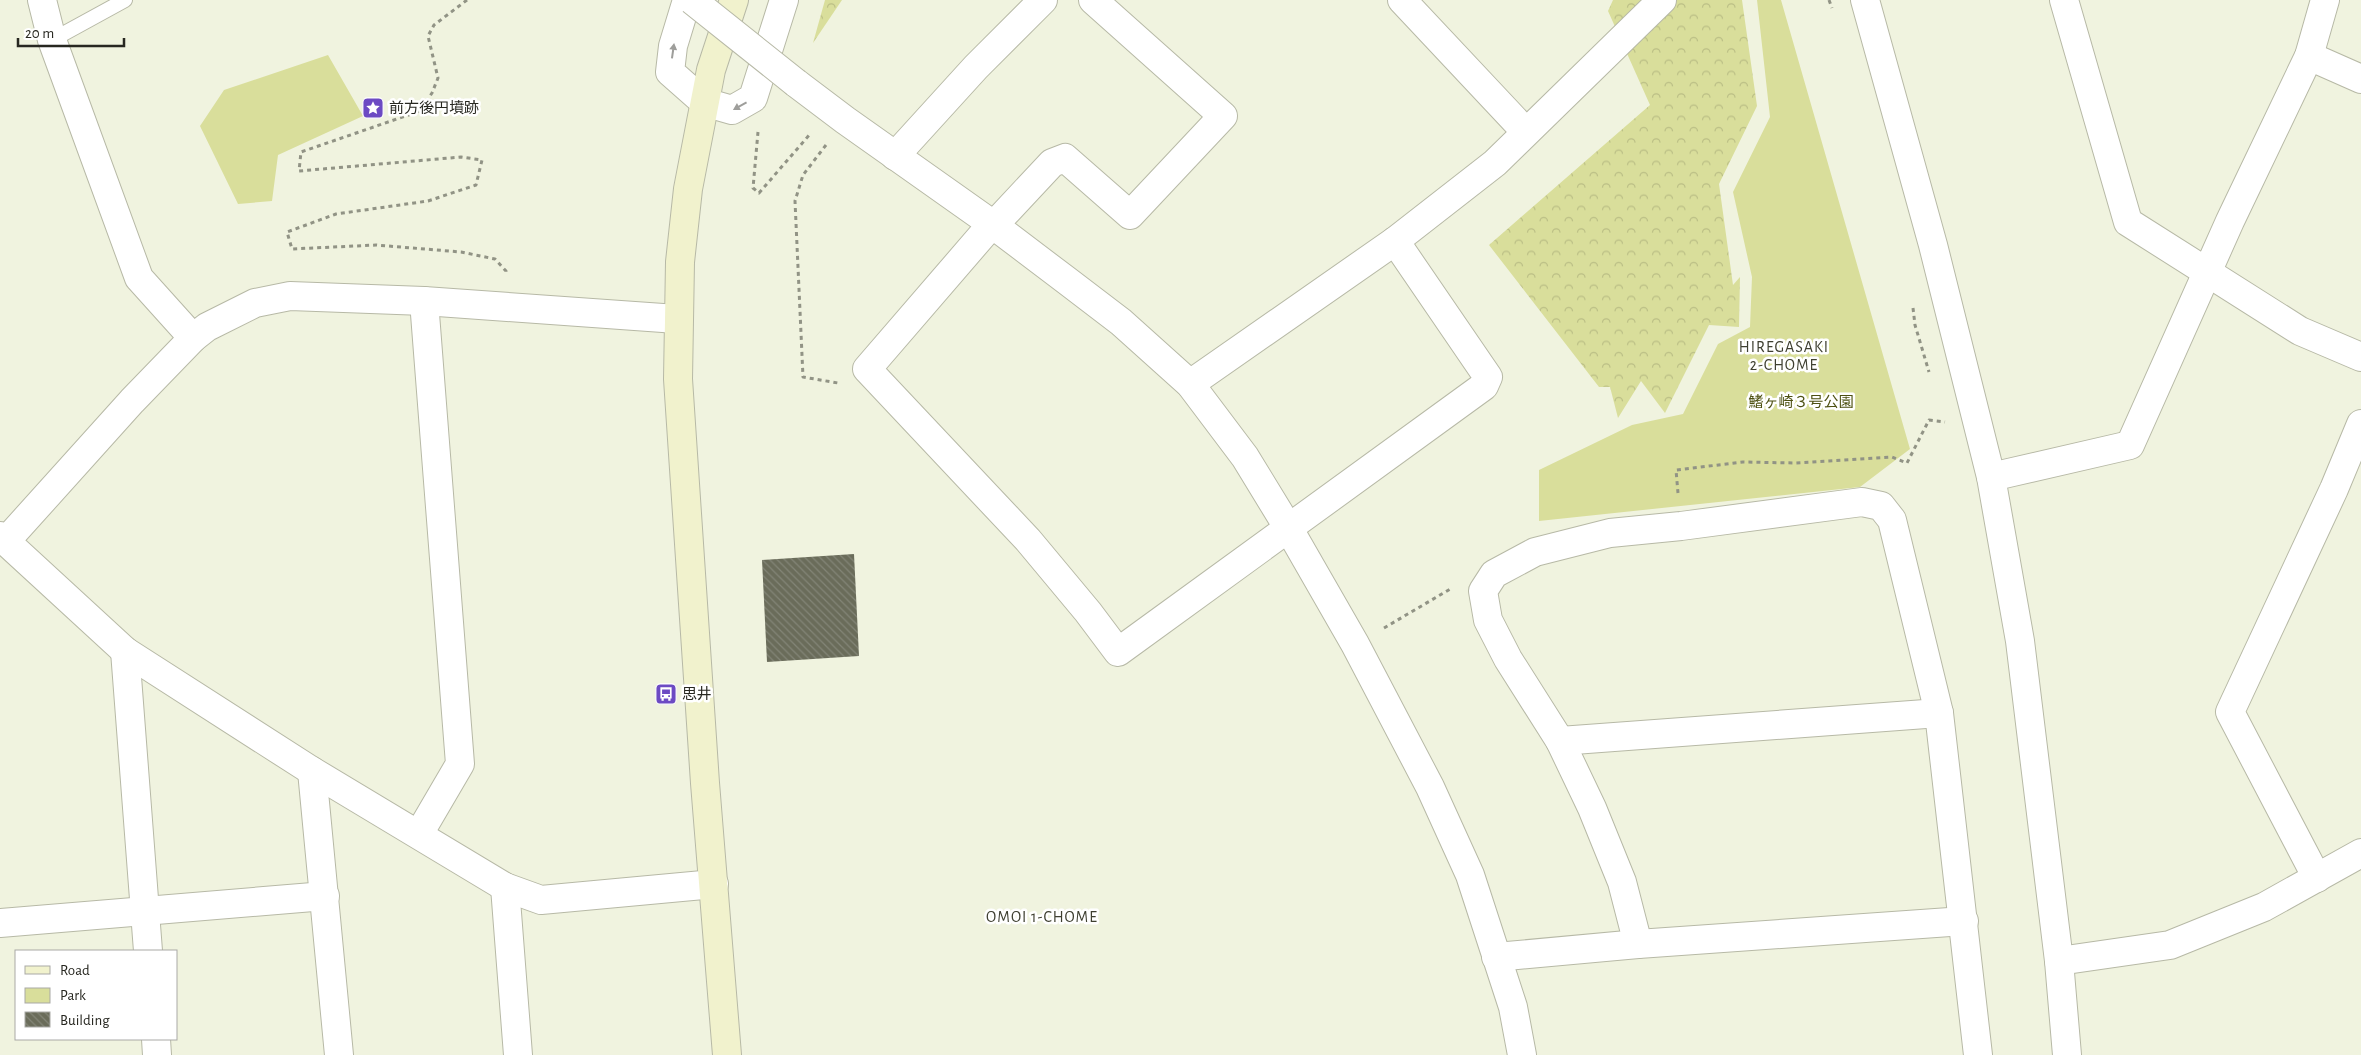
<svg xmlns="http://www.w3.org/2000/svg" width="2361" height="1055" viewBox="0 0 2361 1055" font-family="'Alegreya Sans','Noto Sans JP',sans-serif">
<defs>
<pattern id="forest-crowns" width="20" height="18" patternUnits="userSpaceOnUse" patternTransform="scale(1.25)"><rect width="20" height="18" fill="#d9de9b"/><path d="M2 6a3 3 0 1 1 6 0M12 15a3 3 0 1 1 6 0" fill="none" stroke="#babe85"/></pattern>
<pattern id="building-back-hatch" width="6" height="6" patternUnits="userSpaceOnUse" patternTransform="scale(1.25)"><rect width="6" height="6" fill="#6a6c5a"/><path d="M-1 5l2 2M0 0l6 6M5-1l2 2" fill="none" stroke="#838577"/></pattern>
</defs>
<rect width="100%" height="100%" fill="#f0f3df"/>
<g fill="url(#forest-crowns)">
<path d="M825 0H842L813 43Z"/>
<path d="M1613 0H1742L1757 106 1719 184 1733 285 1740 277 1739 327 1709 325 1665 413 1641 381 1618 418 1610 387H1599L1489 245 1650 105 1608 11Z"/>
</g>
<g fill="#d9de9b">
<path d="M1757 0H1781L1910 449 1860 487 1539 521V470L1632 425 1683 414 1718 344 1750 327 1752 277 1733 192 1770 117Z"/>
<path d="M328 55 363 116 278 155 272 201 238 204 200 126 224 90Z"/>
</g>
<path fill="url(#building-back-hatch)" d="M854 554 859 656 767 662 762 560Z"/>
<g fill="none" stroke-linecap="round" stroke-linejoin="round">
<g stroke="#b7b9a6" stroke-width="16">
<path id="lane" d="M52 40 125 0"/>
</g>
<g stroke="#b7b9a6" stroke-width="30">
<g id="street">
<path d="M687 0 673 46 670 72 704 102 732 110 753 98 784 0"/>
<path d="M1402 0 1525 131"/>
<path d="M1865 0 1933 245 1991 477 2020 641 2059 961 2067 1055"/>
<path d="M2064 0 2128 222 2300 331 2361 357"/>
<path d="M2309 56 2361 79"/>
<path d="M796 83 845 120 992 224 1066 280 1121 322 1190 384 1245 457 1289 529 1355 644 1430 787 1470 875 1513 1007 1522 1055"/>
<path d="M895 156 976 67 1043 0"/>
<path d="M992 224 867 369 1028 540 1088 612 1118 652 1484 386 1488 377 1395 241"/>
<path d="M994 225 1052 163 1065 158 1130 215 1223 116 1093 0"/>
<path d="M193 338 207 327 255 303 290 296 424 301 677 319"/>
<path d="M1190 384 1395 241 1495 163 1662 0"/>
<path d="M1991 477 2130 445 2230 221 2309 56 2325 0"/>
<path d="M0 536 125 651 312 771 505 887 541 900 714 884"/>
<path d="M6 541 132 401 193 338 139 278 52 40 42 0"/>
<path d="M125 651 148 951"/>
<path d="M1560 741 1939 713"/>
<path d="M312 771 339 1055"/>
<path d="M419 834 460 764 424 301"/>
<path d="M2317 878 2230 712 2334 489 2361 424"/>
<path d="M505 887 518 1055"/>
<path d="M0 923 325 896"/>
<path d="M1638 944 1622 882 1592 808 1560 741 1508 659 1488 620 1483 591 1494 574 1535 552 1610 533 1681 526 1862 502 1881 506 1892 520 1939 713 1978 1055"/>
<path d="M1496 957 1638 944 1964 921"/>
<path d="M2059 961 2170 945 2264 907 2361 853"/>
<path d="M156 1039 157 1055"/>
</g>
</g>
<g stroke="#b7b9a6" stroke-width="30">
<path id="secondary" d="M727 1055 705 783 678 379 680 262 688 189 711 70 734 0"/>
</g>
<g stroke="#919385" stroke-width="3" stroke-dasharray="4 4" stroke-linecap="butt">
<path d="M467 0 434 25 428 36 438 78 432 93 420 111 301 152 299 171 461 157 482 160 476 185 428 201 336 214 287 232 292 249 376 245 461 252 495 259 506 271V274"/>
<path d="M1829 0 1832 8"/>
<path d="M758 132 753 188 759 193 811 133"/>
<path d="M826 145 803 175 795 201 803 377 838 383"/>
<path d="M1913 308 1915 325 1929 372"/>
<path d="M1678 493 1676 470 1743 462 1795 463 1892 457 1907 463 1929 420 1945 422"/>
<path d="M1384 628 1452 588"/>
</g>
<use href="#lane" stroke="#fff" stroke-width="14"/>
<use href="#street" stroke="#fff" stroke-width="28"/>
<use href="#secondary" stroke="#f1f2cd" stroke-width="28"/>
<g stroke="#b7b9a6" stroke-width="30" stroke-linecap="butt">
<path id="street-bridge" d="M692 0 796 83"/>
</g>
<use href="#street-bridge" stroke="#fff" stroke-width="28"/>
</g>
<defs><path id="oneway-solid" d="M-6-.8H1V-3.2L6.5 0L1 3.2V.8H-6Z" transform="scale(1.25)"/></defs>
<g fill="#9e9e9b">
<use href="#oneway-solid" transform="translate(673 51) rotate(-82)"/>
<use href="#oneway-solid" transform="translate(740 106) rotate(151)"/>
</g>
<defs>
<g id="sight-square" transform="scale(1.125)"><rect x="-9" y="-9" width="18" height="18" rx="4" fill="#6c4ac3" stroke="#fff"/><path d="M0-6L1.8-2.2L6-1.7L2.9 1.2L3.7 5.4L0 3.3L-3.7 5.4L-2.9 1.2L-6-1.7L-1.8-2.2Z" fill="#fff"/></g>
<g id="bus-square" transform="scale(1.125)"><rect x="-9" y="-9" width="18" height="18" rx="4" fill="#6c4ac3" stroke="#fff"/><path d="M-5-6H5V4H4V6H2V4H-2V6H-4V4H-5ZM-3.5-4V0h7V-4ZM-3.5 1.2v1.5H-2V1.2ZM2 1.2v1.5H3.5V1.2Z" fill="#fff"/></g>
</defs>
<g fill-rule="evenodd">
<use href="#sight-square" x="373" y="108"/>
<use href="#bus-square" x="666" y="694"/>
</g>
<g text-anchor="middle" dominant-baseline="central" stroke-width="5" stroke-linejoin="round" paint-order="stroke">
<g font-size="15" fill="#272720" stroke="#fff" text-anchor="start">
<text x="389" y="108">前方後円墳跡</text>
<text x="682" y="694">思井</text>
</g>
<g font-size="15" fill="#4d5012" stroke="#fff">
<text x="1801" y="402">鰭ヶ崎３号公園</text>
</g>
<g font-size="16" letter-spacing="1" fill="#3e3f30" stroke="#fff">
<text x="1784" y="347">HIREGASAKI<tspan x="1784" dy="18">2-CHOME</tspan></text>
<text x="1042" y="917">OMOI 1-CHOME</text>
</g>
</g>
<rect x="15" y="950" width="162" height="90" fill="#ffffff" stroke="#a9a9a6"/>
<rect x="25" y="966" width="25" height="8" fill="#f1f2cd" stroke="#a9a9a6"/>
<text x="60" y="975" font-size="15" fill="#272720">Road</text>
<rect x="25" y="988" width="25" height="15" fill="#d9de9b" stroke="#a9a9a6"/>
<text x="60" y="1000" font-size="15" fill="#272720">Park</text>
<rect x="25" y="1012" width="25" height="15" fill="url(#building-back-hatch)" stroke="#a9a9a6"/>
<text x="60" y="1025" font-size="15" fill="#272720">Building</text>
<path d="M18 38v8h106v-8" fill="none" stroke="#272720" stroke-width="2.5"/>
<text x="25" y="38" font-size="15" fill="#272720" stroke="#ffffff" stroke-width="4" paint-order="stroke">20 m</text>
</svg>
